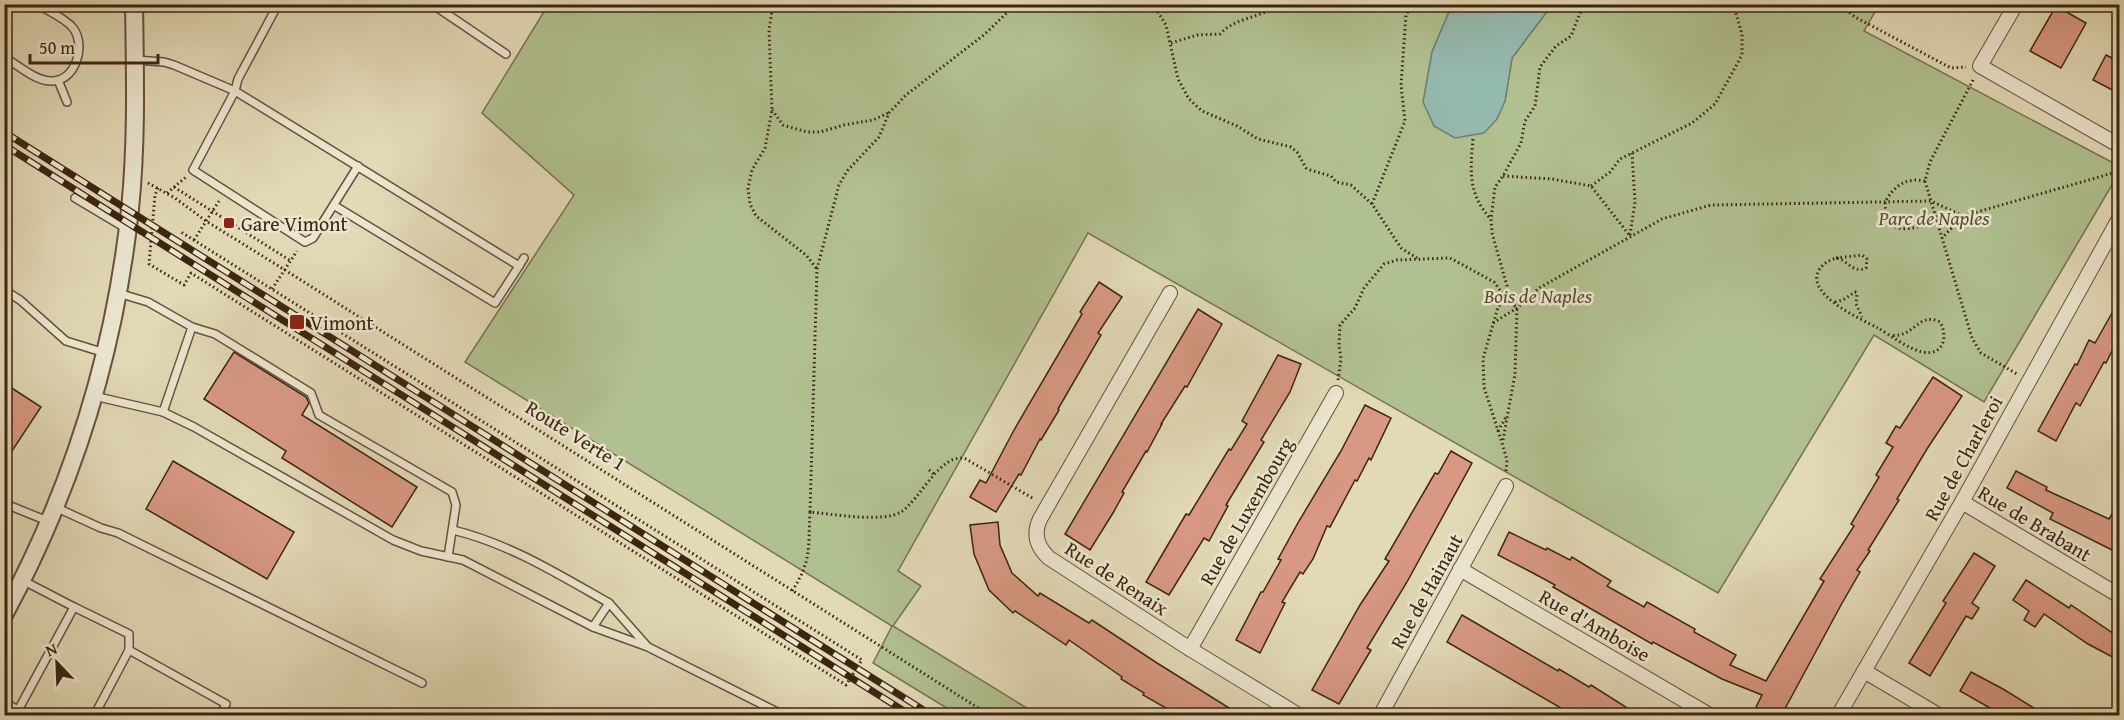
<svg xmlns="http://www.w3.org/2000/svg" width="2124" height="720" viewBox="0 0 2124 720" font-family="'Gentium Book Plus',serif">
<rect width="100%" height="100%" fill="#e2d9b6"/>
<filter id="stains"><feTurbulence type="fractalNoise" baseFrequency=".00333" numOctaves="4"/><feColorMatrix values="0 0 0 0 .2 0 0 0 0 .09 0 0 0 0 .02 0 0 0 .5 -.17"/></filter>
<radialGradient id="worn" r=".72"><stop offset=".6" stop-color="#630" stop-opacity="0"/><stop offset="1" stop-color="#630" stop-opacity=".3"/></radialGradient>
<path fill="#b1c090" stroke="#767250" stroke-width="1.5" d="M548 5H1452L1432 52 1505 101 1512 58 1552 5H1879L1864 31 2119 166V173L1984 402 1874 335 1718 593 1088 233 898 571 921 586 893 626 1038 715H958L873 663 892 626 465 362 574 195 482 113Z"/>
<path fill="#95baaf" stroke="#717e70" stroke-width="1.5" d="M1452 5H1552L1512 58 1505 101 1497 119 1484 133 1455 138 1434 126 1423 102 1432 52Z"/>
<g fill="#d89883" stroke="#3c2511" stroke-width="1.5">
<path d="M2056 6 2086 23 2061 68 2030 51Z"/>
<path d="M2106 55 2120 62V94L2093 80Z"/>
<path d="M1099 282 1122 297 1098 333 1101 335 1058 409 1059 410 1041 440 1040 439 1021 475 1019 474 996 512 970 497 980 480 986 483 1014 430 1082 314 1080 312Z"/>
<path d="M2120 299V335L2106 363 2104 362 2080 406 2076 403 2056 441 2038 431 2075 364 2077 365 2089 340 2095 343Z"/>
<path d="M1198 309 1222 324 1187 387 1185 386 1161 424H1162L1147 452 1146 451 1122 492 1124 493 1113 513 1090 550 1065 534Z"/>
<path d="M234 352 306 397 309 403 302 415 417 487 392 527 282 458 286 451 204 399Z"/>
<path d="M1278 355 1301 364 1290 392 1261 440 1264 442 1226 505 1228 506 1209 541 1204 538 1169 595 1146 582 1186 514 1189 515 1229 449 1231 450 1247 424 1242 421Z"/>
<path d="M1933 377 1962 396 1927 449 1897 499 1899 500 1868 550 1870 551 1857 570 1860 572 1841 605 1781 716H1772L1756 707 1762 695 1722 679 1653 642 1652 644 1553 587 1555 585 1533 573 1498 555 1509 532 1546 550 1547 548 1570 560 1572 557 1611 581 1607 586 1644 607 1647 602 1695 629 1694 632 1736 655 1730 665 1766 681 1824 581 1820 579 1854 526 1851 524 1879 477 1876 475 1893 447 1886 443 1896 426 1900 428Z"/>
<path d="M4 383 41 407 4 463Z"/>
<path d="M1365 405 1391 418 1371 460 1369 458 1357 481 1355 480 1330 527 1327 526 1313 559 1303 574 1300 572 1282 602 1285 603 1260 653 1236 640 1261 592H1263L1281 560 1278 559 1299 521 1341 451Z"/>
<path d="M1451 451 1472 463 1407 582 1367 648 1371 650 1339 704 1312 690 1360 605 1389 561 1385 559 1435 473 1438 474Z"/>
<path d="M173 461 294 532 267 579 146 509Z"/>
<path d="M2016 471 2047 487 2046 490 2109 519 2120 501V554L2050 519 2053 513 2007 488Z"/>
<path d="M998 522 1000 545 1012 573 1038 596 1040 593 1089 623 1092 620 1157 663 1242 716H1174L1165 710 1166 708 1143 695 1144 693 1121 679 1122 677 1069 640 1066 645 1015 611 1013 613 989 590 974 554 970 525Z"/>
<path d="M1974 553 1995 566 1972 603 1979 608 1972 619 1966 616 1930 676 1909 663 1946 603 1943 601Z"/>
<path d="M2026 580 2069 608 2071 605 2120 638V661L2088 644 2044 614 2035 627 2024 620 2029 611 2013 600Z"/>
<path d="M1462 615 1558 671 1559 669 1589 687 1591 685 1640 716H1579L1568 708 1566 711 1447 642Z"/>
<path d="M1971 672 2003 689 2047 716H2004L1960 691Z"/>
</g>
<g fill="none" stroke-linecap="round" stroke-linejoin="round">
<g stroke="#66523a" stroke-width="10">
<g id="service">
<path d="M432 4 506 54"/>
<path d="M276 8 238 79 235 91 193 170 305 242 313 238 358 166"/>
<path d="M4 57C18 65 34 80 50 81 75 83 87 46 73 28 65 18 48 11 37 4"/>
<path d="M135 60 164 62 174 65 235 91 519 266 495 303 335 206"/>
<path d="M58 80 67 102"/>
<path d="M75 198 127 229"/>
<path d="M519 266 524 258"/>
<path d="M4 290 20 300 66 341 105 353"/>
<path d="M192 327 215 334 311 393 319 415 452 492 456 505 448 557"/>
<path d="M94 396 163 412 192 327 148 302 118 293"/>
<path d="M163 412 194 427 393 540 421 551 463 560 593 627 609 603C558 574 510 544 453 530"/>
<path d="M55 507 101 528 118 533 422 683"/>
<path d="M4 511 8 505 50 522"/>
<path d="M609 603 647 646"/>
<path d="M74 607 129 634V650"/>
<path d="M593 627 648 647 785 716"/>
<path d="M4 702 18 710"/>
<path d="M15 716 74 607 22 580"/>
<path d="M94 716 129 650 226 704 220 716"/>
</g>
</g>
<g stroke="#66523a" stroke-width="16">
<g id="minor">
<path d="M2016 4 1980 66 2120 146"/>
<path d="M1170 293 1040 519C1033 534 1037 547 1049 558L1190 649 1300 716"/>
<path d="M1962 502 2120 596"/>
<path d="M1460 569 1711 716"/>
<path d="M1190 649 1336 393"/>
<path d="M1864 671 1940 716"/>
<path d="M1380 716 1506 486"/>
<path d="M1838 716 1962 502 2120 217"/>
</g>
</g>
<g stroke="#66523a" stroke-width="20">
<path id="tertiary" d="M4 615C72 489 115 351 130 209 137 141 135 72 134 4"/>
</g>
<g stroke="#3c2511" stroke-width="3" stroke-dasharray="1.5 3" stroke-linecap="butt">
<path d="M773 4 769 30 772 110 765 148 752 170 748 188 750 204 756 216 806 255 817 269"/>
<path d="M1153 4 1166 25 1178 79 1189 99 1202 111 1237 126 1258 139 1291 147 1297 152 1306 168 1310 170 1331 176 1336 182 1351 185 1372 204 1401 248 1417 258"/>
<path d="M1839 4 1855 17 1951 68 1966 67"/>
<path d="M1171 43 1197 35 1220 34C1235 17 1262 18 1280 4"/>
<path d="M1973 80 1930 162 1925 181 1972 338 1981 353 2017 374"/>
<path d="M772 110 783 125 807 132H820L844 125 873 120 888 113"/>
<path d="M1473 139C1470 170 1468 195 1491 219"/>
<path d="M1503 176 1552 179 1591 186 1630 236"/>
<path d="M1925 181C1906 177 1894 186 1885 202 1886 240 1912 228 1937 222"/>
<path d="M148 183 175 198 206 221 285 270 991 716"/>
<path d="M1591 186 1610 172 1620 159 1692 123 1715 104 1742 55V34L1733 4"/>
<path d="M174 187 291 261"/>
<path d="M158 188 155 195 149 264 184 285 191 273 846 685 862 660 181 232"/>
<path d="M167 193 186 177"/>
<path d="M1372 204 1405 121 1401 85 1406 15 1412 4"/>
<path d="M1963 216 2120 171"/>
<path d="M1630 235 1635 202 1632 153"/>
<path d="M194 240 219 201"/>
<path d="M1836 258 1862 255 1867 259 1866 268C1853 274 1848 260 1836 258 1828 261 1822 264 1818 272 1808 296 1861 319 1878 328 1890 335 1910 350 1923 352 1944 356 1948 336 1940 322 1918 311 1914 339 1890 335"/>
<path d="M272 289 297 251"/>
<path d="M1835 302 1843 300 1855 292 1857 293 1856 304 1862 317"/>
<path d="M1493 323 1517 308 1539 288 1662 219 1711 205 1931 201 1963 216 1942 238"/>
<path d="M1338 380 1341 359 1339 346 1340 325 1355 308 1364 288 1384 264 1397 260 1450 258 1494 282 1506 298 1517 308"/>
<path d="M1498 431 1506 417"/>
<path d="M1503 440 1515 374 1517 308"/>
<path d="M929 470 935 475"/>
<path d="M1506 471 1507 460 1502 443 1484 387 1483 359 1498 307 1506 298 1507 286 1492 233 1491 219 1495 187 1503 176 1521 143 1525 121 1535 106 1540 67 1556 46 1571 36 1580 13 1590 4"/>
<path d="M810 512 817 269 839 185 847 171 879 137 889 113 906 95 985 34 1016 4"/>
<path d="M792 591C812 561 808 547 810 512 832 514 883 523 901 512 920 500 941 451 966 459L1034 499"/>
</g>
<use href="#service" stroke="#ece6d0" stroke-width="7"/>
<use href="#minor" stroke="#ece6d0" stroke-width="14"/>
<use href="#tertiary" stroke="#ece6d0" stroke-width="16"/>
<g stroke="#3c2511" stroke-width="7">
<g id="rail">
<path d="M4 132 933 716"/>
<path d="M4 145 912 716"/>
</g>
</g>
<use href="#rail" stroke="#ece6d0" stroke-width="4.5" stroke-dasharray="14" stroke-linecap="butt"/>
</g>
<g fill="#8f2418" stroke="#ece6d0" stroke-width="2">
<rect x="223" y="217" width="12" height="12" rx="3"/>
<rect x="289" y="314" width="16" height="16" rx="3"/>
</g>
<g text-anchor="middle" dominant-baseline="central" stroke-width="5" stroke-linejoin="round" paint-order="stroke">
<g font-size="20" font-style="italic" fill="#594c31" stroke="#ece6d0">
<text x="1934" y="217">Parc de Naples</text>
<text x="1538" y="295">Bois de Naples</text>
</g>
<g font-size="20" fill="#3c2511" stroke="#ece6d0" text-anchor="start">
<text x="241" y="223">Gare Vimont</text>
<text x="310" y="322">Vimont</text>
</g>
<g font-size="20" fill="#3c2511" stroke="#ece6d0">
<text transform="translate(576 435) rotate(32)">Route Verte 1</text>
<text transform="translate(1963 458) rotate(-61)">Rue de Charleroi</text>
<text transform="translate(1246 511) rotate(-60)">Rue de Luxembourg</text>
<text transform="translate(2035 523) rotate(31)">Rue de Brabant</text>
<text transform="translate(1117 578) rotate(33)">Rue de Renaix</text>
<text transform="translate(1426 591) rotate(-61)">Rue de Hainaut</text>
<text transform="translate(1595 625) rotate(30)">Rue d'Amboise</text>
</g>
</g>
<rect width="2124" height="720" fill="none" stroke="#e2d9b6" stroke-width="24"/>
<rect x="6" y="6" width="2112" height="708" fill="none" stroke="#3c2511" stroke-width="3"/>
<rect x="12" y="12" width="2100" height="696" fill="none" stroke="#3c2511" stroke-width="1.5"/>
<g transform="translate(57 663) rotate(337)" stroke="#ece6d0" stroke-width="4.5" paint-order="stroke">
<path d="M0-4.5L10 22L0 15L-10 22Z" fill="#3c2511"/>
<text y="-9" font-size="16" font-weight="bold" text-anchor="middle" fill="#3c2511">N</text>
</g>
<path d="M30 54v9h128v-9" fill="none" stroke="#3c2511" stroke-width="3"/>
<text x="39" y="54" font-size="18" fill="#3c2511" stroke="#ece6d0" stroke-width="4.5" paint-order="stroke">50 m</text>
<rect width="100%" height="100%" filter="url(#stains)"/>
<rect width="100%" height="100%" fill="url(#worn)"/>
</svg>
